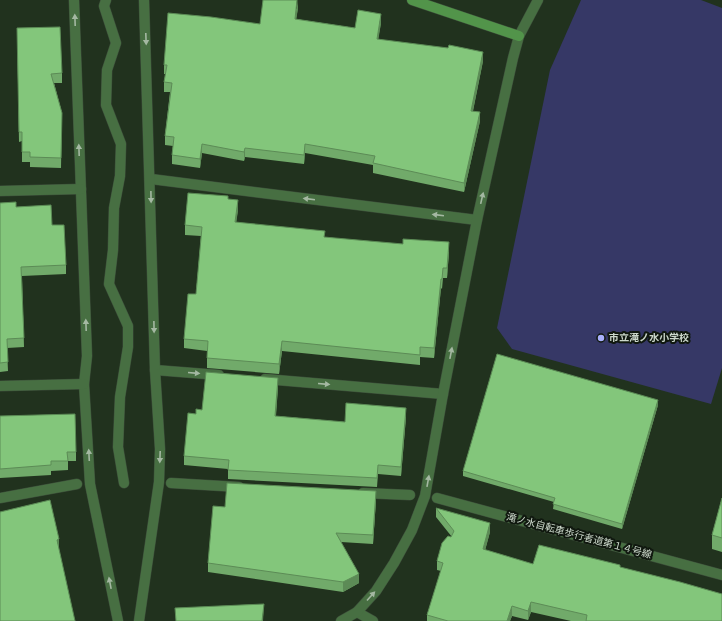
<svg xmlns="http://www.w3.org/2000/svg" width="722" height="621" viewBox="0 0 722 621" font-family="Rubik,'Noto Sans JP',sans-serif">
<rect width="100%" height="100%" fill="#21321e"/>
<path fill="#363866" d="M581 0H701L722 8V368L711 404 512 349 497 328 550 70Z"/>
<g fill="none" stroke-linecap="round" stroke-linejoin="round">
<g stroke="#3c4d3a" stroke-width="11">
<g id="street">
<path d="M74 0 87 356 84 384 90 484 118 621"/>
<path d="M106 0 104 6 116 43 107 70 106 105 121 144 120 176 114 208 113 250 109 284 128 326V347L120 397 118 447 124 483"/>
<path d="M151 179 477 220"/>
<path d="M0 191 81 189"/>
<path d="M155 370 219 375"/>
<path d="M265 379 443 394"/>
<path d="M0 386 84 384"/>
<path d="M171 483 239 487"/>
<path d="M363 493 410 495"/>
<path d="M0 498 77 484"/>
<path d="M437 498 722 575"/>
<path d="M357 612 373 621"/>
<path d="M139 621 159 482 160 449 155 370 144 0"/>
<path d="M341 621 357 612 376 591 394 563 412 530 425 496 443 394 477 220 513 58 519 36 538 0"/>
</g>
</g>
<g stroke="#3c4d3a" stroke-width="11">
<path id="secondary" d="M412 0 519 36"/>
</g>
<use href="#street" stroke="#476f42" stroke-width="10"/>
<use href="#secondary" stroke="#52944a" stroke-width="10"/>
</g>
<g fill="#71aa6a">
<path d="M298 8 296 19 355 28 381 23 378 39 483 61 473 111 480 121 464 192 373 173V165L305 153 304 164 245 157 244 161 202 153 200 168 172 164V155L173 146 165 145V136L170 92H164V82L166 74H164V65L260 24Z"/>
<path d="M17 28 62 73V83H54L62 113 61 168 30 167V162H22V141L19 142Z"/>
<path d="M228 199 238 210 236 222 325 237 449 252 447 278H443L442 289 441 288 434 358 420 357V365L282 351 279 374 207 368V351L184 348V339L196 294 201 236 185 235V225Z"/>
<path d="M0 203 16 207 52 225 66 265V274L22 276 24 347 7 348 8 371 0 372Z"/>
<path d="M278 387 276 416 345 422 406 417 401 476 378 474 377 487 228 479V469L184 465V456L196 414 202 410Z"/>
<path d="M658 405 622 529 553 509 554 502 463 476V471Z"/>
<path d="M0 416 76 452V461H68V470L51 471V475L0 478Z"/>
<path d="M722 498V552L712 549V535Z"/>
<path d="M376 500 373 544 341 542 359 583 343 592 208 572V563L225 507Z"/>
<path d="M436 508 490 532 485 550 533 564 620 567 722 621H571L531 612 528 620 512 616 510 621H427V615L441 571 437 570V561L452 537 436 517Z"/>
</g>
<g fill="#5c8b56">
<path d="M298 0V8L295 28V19Z"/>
<path d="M381 14V23L377 48V39Z"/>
<path d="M483 52V61L471 120V111Z"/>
<path d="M480 112V121L464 192V183Z"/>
<path d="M202 144V153L200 168V159Z"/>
<path d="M305 144V153L304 164V155Z"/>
<path d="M245 148V157L244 161V152Z"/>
<path d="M238 200V210L235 232V222Z"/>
<path d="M449 242V252L447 278V268Z"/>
<path d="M441 279V288L434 358V348Z"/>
<path d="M282 341V351L279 374V364Z"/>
<path d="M278 378V387L275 425V416Z"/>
<path d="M658 400V405L622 529V524Z"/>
<path d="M406 408V417L401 476V467Z"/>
<path d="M376 491V500L373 544V535Z"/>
<path d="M490 523V532L483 558V549Z"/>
<path d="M59 539V549L57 540Z"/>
<path d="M359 574V583L343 592V582Z"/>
<path d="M531 602V612L528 620V611Z"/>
<path d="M264 604 263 621H262Z"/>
<path d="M512 606V616L510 621H507Z"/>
</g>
<g fill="#83c67b" stroke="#5c8b56">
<path d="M263 0H297L295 19 355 28 358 10 381 14 377 39 448 48 449 45 483 52 471 111 480 112 464 183 373 163 375 156 305 144 304 155 245 148 244 152 202 144 200 159 172 155 174 137 165 136 172 83 164 82 167 65H164L168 13 211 17 260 24Z"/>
<path d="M60 27 62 73 51 74 62 113 61 158 30 157V152H22V132H19L17 28Z"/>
<path d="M188 193 228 196V199L238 200 235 222 325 231 324 237 403 244V239L449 242 447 268H443L442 279H441L434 348 420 347V355L282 341 279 364 207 358 208 341 184 339 188 294H196L202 227 185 225Z"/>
<path d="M16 202V207L51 205 52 225H64L66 265 21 267 24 338 7 339 8 362 0 363V203Z"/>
<path d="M497 354 658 400 622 524 553 504 555 498 463 471Z"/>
<path d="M206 372 278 378 275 416 345 422 346 403 406 408 401 467 378 465 377 478 228 470 229 460 184 456 188 413 196 414V409L202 410Z"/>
<path d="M75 414 76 452H67L68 461H51V465L0 469V416Z"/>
<path d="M227 483 376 491 373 535 336 533 359 574 343 582 208 563 213 506 225 507Z"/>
<path d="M722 498V538L712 535Z"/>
<path d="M50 500 59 539 57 540 75 621H0V512Z"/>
<path d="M436 508 490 523 483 549 533 564 539 545 620 565V567L680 582 722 594V621H586L587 615 531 602 528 611 512 606 507 621H448L427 615 443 563 437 561 442 543 448 536 451 537 454 531Z"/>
<path d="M264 604 262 621H176L175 608Z"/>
</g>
<defs><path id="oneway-solid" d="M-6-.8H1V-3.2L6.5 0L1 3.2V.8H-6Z"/></defs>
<g fill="#a4b8a2">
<use href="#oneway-solid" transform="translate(75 20) rotate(-92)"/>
<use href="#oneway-solid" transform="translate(146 39) rotate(88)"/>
<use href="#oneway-solid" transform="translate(79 150) rotate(-92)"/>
<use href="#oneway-solid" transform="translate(151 197) rotate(89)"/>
<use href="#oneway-solid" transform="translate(482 198) rotate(-77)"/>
<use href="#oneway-solid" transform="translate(309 199) rotate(-173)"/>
<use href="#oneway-solid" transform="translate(438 215) rotate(-173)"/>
<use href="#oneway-solid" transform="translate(86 325) rotate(-92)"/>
<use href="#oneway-solid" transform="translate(154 327) rotate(89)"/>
<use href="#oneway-solid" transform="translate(451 353) rotate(-79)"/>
<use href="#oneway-solid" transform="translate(194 373) rotate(5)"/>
<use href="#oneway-solid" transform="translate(324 384) rotate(5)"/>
<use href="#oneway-solid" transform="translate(89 455) rotate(-93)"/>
<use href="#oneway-solid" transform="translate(160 457) rotate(92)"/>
<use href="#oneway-solid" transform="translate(428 481) rotate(-80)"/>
<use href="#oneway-solid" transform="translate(110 583) rotate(-101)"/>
<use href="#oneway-solid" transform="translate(371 596) rotate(-48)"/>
</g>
<circle fill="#a9b0fc" stroke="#10180f" stroke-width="1.5" cx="601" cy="338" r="4"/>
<g text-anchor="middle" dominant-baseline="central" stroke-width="4" stroke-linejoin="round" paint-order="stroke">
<g font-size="10" font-weight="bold" fill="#ccd8cb" stroke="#10180f" text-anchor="start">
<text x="609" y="338">市立滝ノ水小学校</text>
</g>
<g font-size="10" fill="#ccd8cb" stroke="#10180f">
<text transform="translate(579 536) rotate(15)">滝ノ水自転車歩行者道第１４号線</text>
</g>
</g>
</svg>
